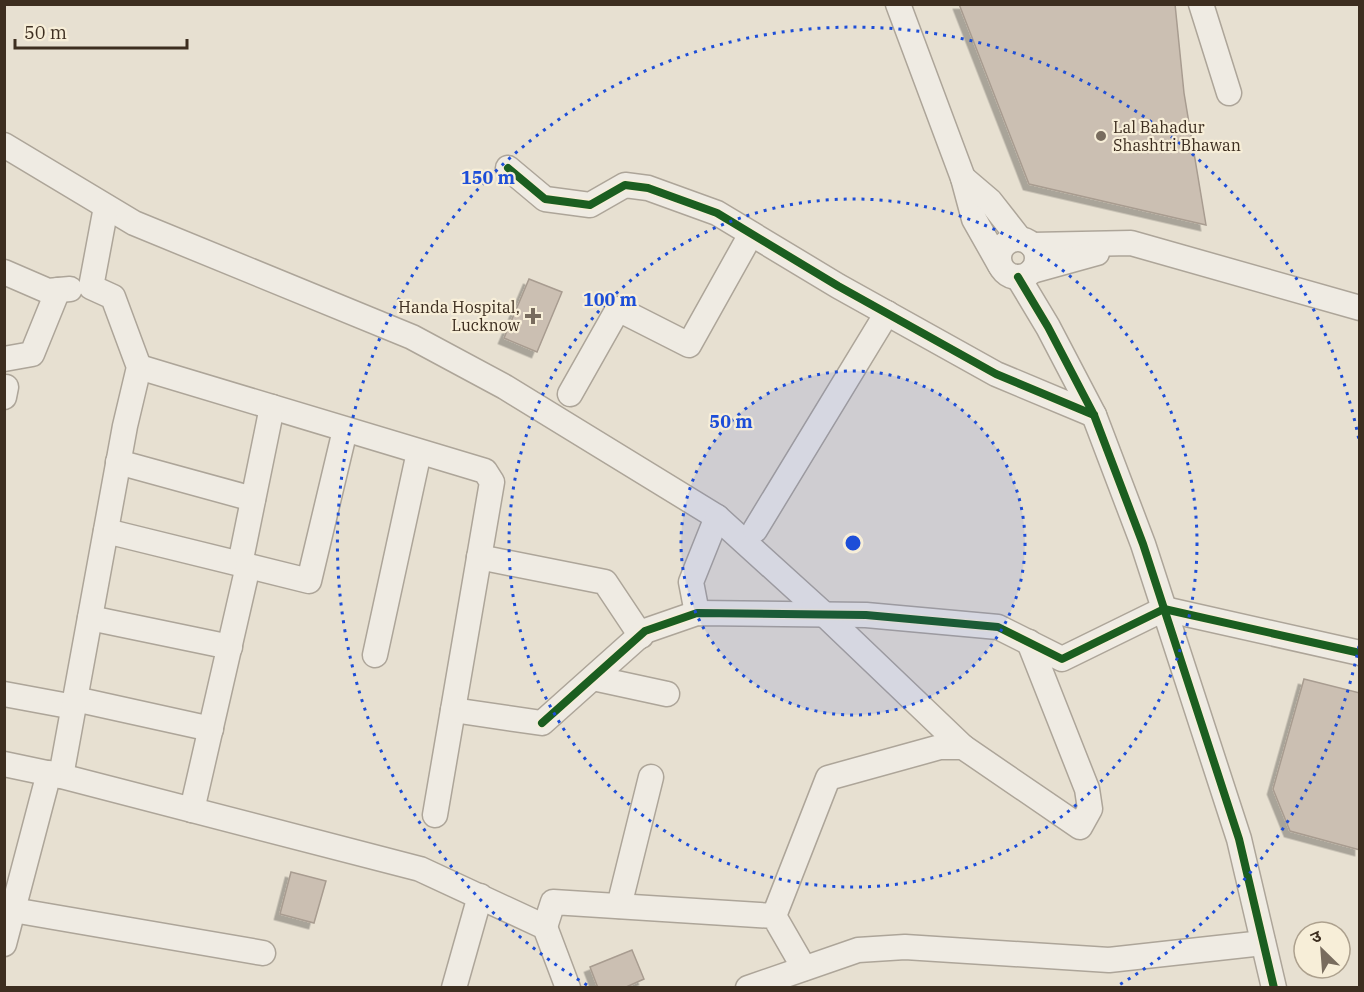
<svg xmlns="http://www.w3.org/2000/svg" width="1364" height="992" viewBox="0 0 1364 992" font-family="'IBM Plex Serif','Noto Sans Devanagari',serif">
<defs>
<filter id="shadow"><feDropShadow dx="-5.5" dy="5.5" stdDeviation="0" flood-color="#0004"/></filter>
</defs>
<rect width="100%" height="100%" fill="#e7e0d1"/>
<g fill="#cbbfb2" stroke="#a89c90" stroke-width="1.5" filter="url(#shadow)">
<path d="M959 4H1175L1184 93 1206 225 1029 184Z"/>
<path d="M529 279 562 292 537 352 504 338Z"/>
<path d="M1304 679 1360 693V850L1290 831 1273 789Z"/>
<path d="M291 872 326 881 314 923 280 914Z"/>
<path d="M632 950 644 979 624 988H598L590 967Z"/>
</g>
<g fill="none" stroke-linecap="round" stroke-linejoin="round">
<g stroke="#ada599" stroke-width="27">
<g id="minor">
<path d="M898 4 963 178 974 219 1000 265"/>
<path d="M1201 4 1229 93"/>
<path d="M4 145 134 223 412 337 505 387 717 517 691 582 697 613"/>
<path d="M508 168 545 199 590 205 625 185 648 188 717 213 838 286 996 374 1094 415"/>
<path d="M963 178 990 201 1019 238"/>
<circle cx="1018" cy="258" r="19"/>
<path d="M1032 245 1131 243 1360 308"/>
<path d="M1032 271 1097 253"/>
<path d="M4 272 48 291 70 289"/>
<path d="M1018 277 1048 327 1094 415 1143 544 1239 839 1274 988"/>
<path d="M4 359 32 354 58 290"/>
<path d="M139 367 485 471 492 482 435 815"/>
<path d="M570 394 618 309 689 345 751 234"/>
<path d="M4 397 6 387"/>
<path d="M118 462 253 499"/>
<path d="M717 517 826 616 963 747"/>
<path d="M755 530 887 313"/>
<path d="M106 531 309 581 345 430"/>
<path d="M479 557 605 582 641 636"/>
<path d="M240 564 272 407"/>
<path d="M90 618 230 647"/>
<path d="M375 655 419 452"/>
<path d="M593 678 667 694"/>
<path d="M4 694 74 707"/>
<path d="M75 699 211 729"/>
<path d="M453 710 542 723 645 631 697 613 866 615 998 627 1062 659 1164 609 1360 653"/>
<path d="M4 764 61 776 420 869 545 927 568 988"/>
<path d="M61 776 125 426 139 367 113 297 91 287 106 207"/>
<path d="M192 810 248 566"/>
<path d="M619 906 651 777"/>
<path d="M13 910 263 953"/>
<path d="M774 916 828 778 940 747H963L1080 827 1090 809 1087 789 1029 642"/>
<path d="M545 927 553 902 774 916 804 968"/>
<path d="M4 944 49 773"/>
<path d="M454 988 480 896"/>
<path d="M748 988 858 950 905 947 1109 960 1263 943"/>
</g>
</g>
<use href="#minor" stroke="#efebe3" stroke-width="24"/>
<g stroke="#f7eed8" stroke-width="11">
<g id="cycleway">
<path d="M508 168 545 199 590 205 625 185 648 188 717 213 838 286 996 374 1094 415"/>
<path d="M1018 277 1048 327 1094 415 1143 544 1239 839 1274 988"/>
<path d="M542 723 645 631 697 613 866 615 998 627 1062 659 1164 609 1360 653"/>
</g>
</g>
<use href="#cycleway" stroke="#1b5e20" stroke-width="8"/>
</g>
<circle cx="853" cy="543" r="172" fill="#1d4ed8" fill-opacity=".12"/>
<g fill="none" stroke="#1d4ed8" stroke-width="3" stroke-dasharray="3 6">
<circle cx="853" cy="543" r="172"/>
<circle cx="853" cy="543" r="344"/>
<path d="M1359 646A516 516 0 0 1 1119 985M587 985A516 516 0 1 1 1359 440"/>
</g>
<g fill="#786c5e" stroke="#f7eed8" stroke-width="2">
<circle cx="1101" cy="136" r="6"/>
<path d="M530 307h6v6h6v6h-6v6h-6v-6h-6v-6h6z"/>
</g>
<g text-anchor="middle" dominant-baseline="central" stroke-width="4.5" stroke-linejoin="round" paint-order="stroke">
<g font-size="16" fill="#3d2e20" stroke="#f7eed8" text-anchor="start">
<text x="1113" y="127">Lal Bahadur<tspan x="1113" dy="18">Shashtri Bhawan</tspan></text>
<text x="520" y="307" text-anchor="end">Handa Hospital,<tspan x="520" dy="18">Lucknow</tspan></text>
</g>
</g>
<circle cx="853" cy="543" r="9" fill="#1d4ed8" stroke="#f7eed8" stroke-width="3"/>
<g font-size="18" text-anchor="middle" font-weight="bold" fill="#1d4ed8" stroke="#f7eed8" stroke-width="4.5" stroke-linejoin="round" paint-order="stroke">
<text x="488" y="184">150 m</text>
<text x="610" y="306">100 m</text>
<text x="731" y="428">50 m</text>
</g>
<rect width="1364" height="992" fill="none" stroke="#3d2e20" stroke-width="12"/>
<g transform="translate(1322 950) rotate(335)"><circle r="28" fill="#f7eed8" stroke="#ada18e" stroke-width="1.5"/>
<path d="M0-4.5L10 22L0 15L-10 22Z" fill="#786c5e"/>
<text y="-9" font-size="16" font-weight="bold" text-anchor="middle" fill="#3d2e20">उ</text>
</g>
<path d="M15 39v9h172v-9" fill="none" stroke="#3d2e20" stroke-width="3"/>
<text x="24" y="39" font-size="18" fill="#3d2e20" stroke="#f7eed8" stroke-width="4.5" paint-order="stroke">50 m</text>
</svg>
